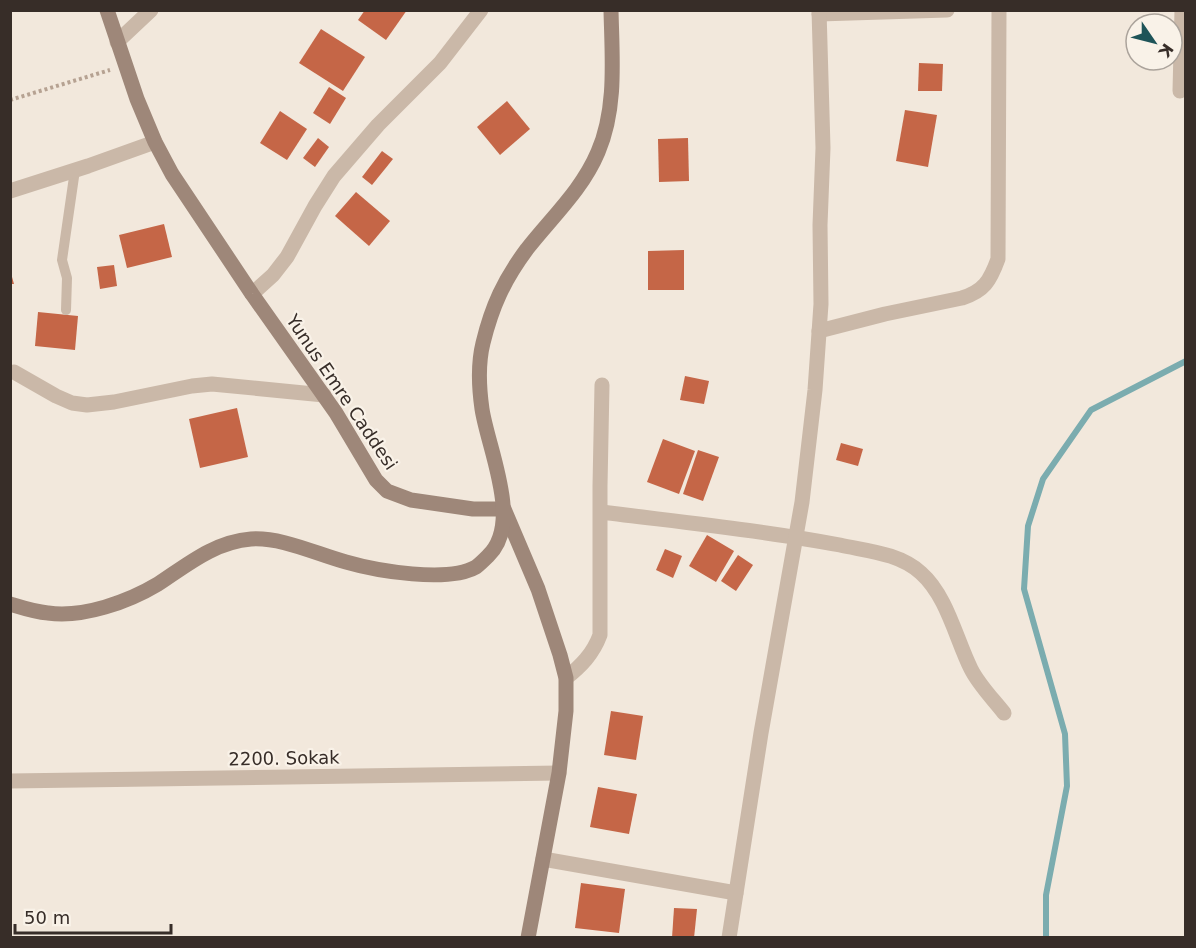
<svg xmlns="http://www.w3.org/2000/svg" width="1196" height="948" viewBox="0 0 1196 948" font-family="'DejaVu Sans',sans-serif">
<rect width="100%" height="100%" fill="#f2e8dc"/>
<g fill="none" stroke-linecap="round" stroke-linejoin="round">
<path stroke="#7bacaf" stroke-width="6" d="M1046 938V895L1067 786 1065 734 1024 589 1028 526 1043 479 1091 410 1186 361"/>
</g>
<g fill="#c56647">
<path d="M365 10H407L386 40 358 20Z"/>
<path d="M321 29 365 57 343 91 299 63Z"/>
<path d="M919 63 943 64 942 91H918Z"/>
<path d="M329 87 346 98 330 124 313 113Z"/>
<path d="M507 101 530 129 500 155 477 127Z"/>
<path d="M905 110 937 115 928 167 896 161Z"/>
<path d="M280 111 307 129 287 160 260 143Z"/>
<path d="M318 138 329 147 315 167 303 158Z"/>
<path d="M688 138 689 181 659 182 658 139Z"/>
<path d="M382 151 393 159 372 185 362 177Z"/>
<path d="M356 192 390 221 369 246 335 216Z"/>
<path d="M164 224 172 257 127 268 119 235Z"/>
<path d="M684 250V290H648V251Z"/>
<path d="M114 265 117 286 100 289 97 267Z"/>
<path d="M10 270 14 284H10Z"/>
<path d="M38 312 78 316 75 350 35 346Z"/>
<path d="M685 376 709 381 704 404 680 400Z"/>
<path d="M237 408 248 457 200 468 189 419Z"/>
<path d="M663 439 695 451 679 494 647 482Z"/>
<path d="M841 443 863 449 858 466 836 460Z"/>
<path d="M698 450 719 457 703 501 683 494Z"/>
<path d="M707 535 734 551 716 582 689 566Z"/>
<path d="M665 549 682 556 673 578 656 570Z"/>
<path d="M738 555 753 565 736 591 721 581Z"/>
<path d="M611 711 643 716 636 760 604 755Z"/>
<path d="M598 787 637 794 629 834 590 827Z"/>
<path d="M581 883 625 889 619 933 575 928Z"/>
<path d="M674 908 697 909 694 938H672Z"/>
</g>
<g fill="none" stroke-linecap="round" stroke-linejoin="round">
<path stroke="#b6a292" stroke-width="4" stroke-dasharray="3 3" stroke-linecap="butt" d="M10 100 110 70"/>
<path stroke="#cab8a8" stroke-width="10" d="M66 310 67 278 62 260 75 170"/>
<g stroke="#cab8a8" stroke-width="15">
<path d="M819 14 947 10"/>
<path d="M117 42 151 10"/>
<path d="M1180 91 1182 10"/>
<path d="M10 191 88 166 155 142"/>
<path d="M252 294 273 275 287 257 315 206 334 176 378 125 440 63 481 10"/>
<path d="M819 331 885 314 962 298C984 291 990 281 998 259L999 10"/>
<path d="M14 372 56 396 72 403 87 405 114 402 192 386 212 384 324 395"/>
<path d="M601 512C680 522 761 530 840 545 867 551 899 553 921 573 947 596 956 639 971 669 979 685 993 699 1004 713"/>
<path d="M566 678C581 666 593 654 600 635V486L602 385"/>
<path d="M10 781 559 773"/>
<path d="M543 859 736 893"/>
<path d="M729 938 761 733 802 502 815 390 821 304 820 225 823 148 819 10"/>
</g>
<g stroke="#9e8779" stroke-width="15">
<path d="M107 10 137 99 155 142 172 174 252 294 336 413 376 480 387 491 411 500 473 509H504L538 589 560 655 566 678V711L559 773 528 938"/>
<path d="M10 604C23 608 35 612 48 613 83 618 128 602 158 584 187 565 214 542 251 539 282 537 316 554 346 562 377 571 448 583 476 567 480 564 485 559 488 556 523 523 488 449 482 409 479 388 478 363 483 343 492 306 504 280 527 249 552 217 582 190 598 152 617 108 612 57 611 10"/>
</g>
</g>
<g text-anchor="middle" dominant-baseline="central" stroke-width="4.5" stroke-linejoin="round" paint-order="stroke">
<g font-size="18" fill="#372d28" stroke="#f9f2e8">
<text transform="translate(342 392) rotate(56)">Yunus Emre Caddesi</text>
<text transform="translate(284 758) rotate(-1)">2200. Sokak</text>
</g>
</g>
<rect width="1196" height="948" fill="none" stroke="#372d28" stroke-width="24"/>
<g transform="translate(1154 42) rotate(125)"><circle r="28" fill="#f9f2e8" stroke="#aba39b" stroke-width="1.5"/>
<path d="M0-4.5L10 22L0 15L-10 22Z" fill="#1e5458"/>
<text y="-9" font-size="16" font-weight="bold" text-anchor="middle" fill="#372d28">K</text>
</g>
<path d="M15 924v9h156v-9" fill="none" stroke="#372d28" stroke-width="3"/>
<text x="24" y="924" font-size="18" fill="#372d28" stroke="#f9f2e8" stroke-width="4.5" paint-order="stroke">50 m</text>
</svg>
